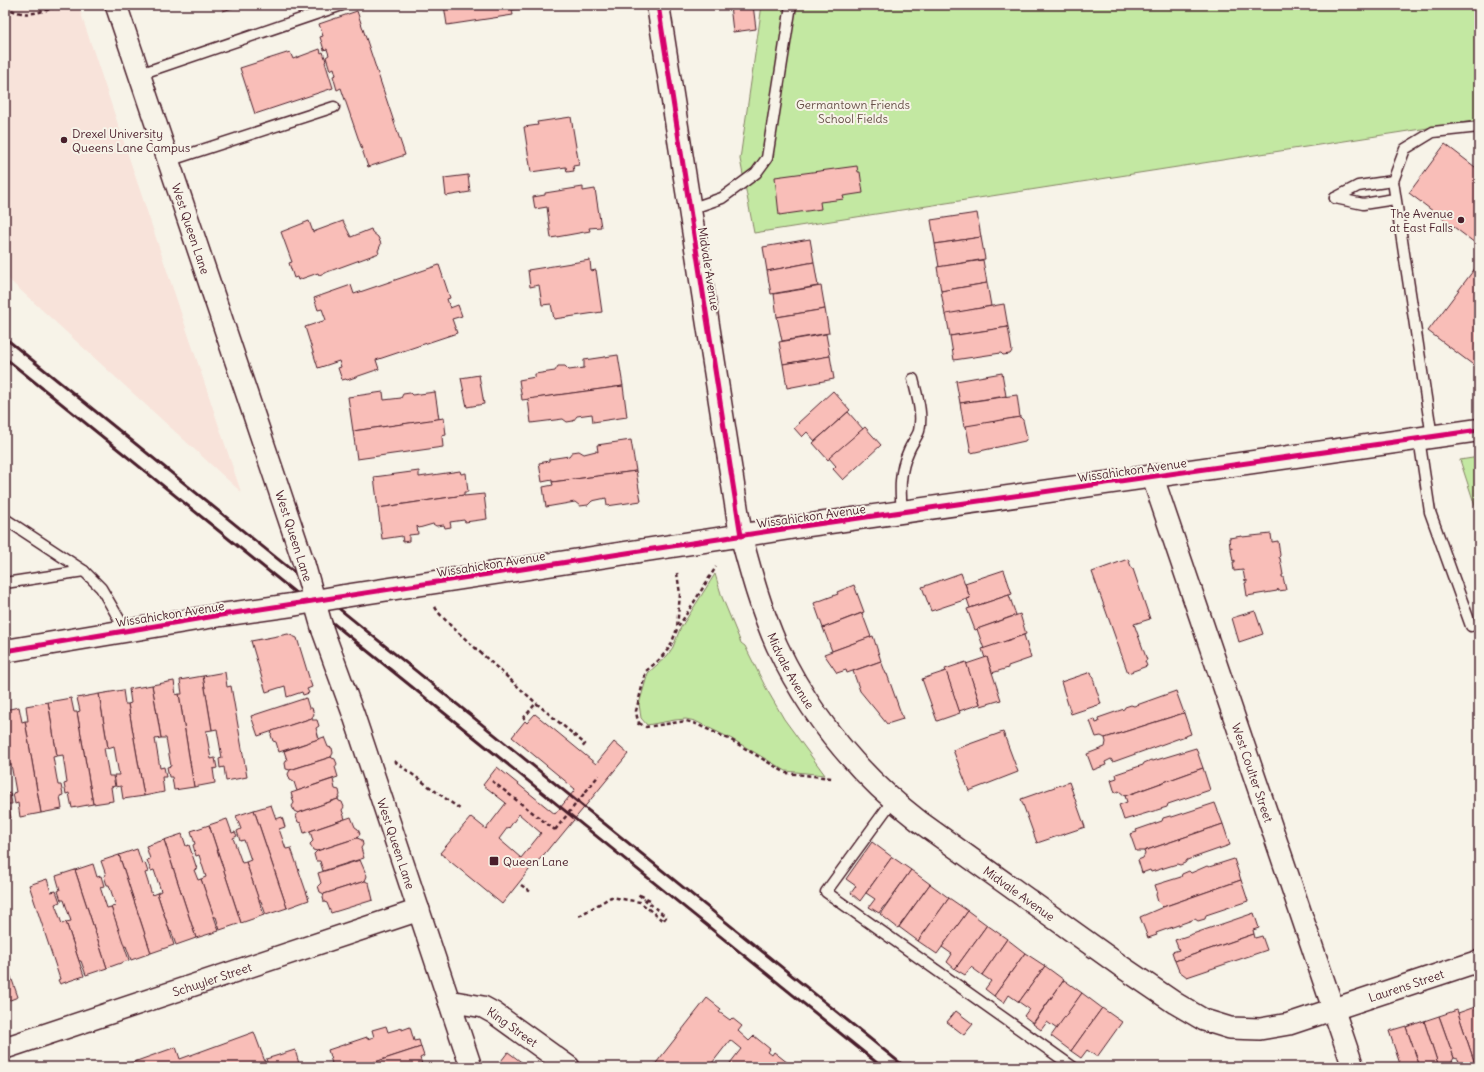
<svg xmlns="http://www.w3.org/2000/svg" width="1484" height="1072" viewBox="0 0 1484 1072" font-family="Delius,sans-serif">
<rect width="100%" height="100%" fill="#f7f3e8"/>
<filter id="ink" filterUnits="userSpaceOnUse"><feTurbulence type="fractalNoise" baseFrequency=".025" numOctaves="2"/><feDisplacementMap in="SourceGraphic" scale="8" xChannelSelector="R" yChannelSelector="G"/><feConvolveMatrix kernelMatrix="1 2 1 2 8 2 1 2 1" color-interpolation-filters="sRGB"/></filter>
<g filter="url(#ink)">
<path fill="#f8e3da" d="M5 5H78L241 492 5 276Z"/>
<g fill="#c3e8a2" stroke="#868466">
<path d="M762 5H1479V120L754 233 740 159Z"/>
<path d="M1479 457V518L1460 460Z"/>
<path d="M715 574 722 597 741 643 745 646 766 688 784 719 825 775 786 771 732 739 695 721 686 719 675 720 647 725 641 718 639 704 648 673 667 656 673 647 680 629Z"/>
</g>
<g fill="#f9beb8" stroke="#4a1f2b" fill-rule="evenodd">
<path d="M221 5H241L223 11Z"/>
<path d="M444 5H541V6L512 10 513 15 447 25Z"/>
<path d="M730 5H753L756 29 733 32Z"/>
<path d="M357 11 405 155 368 167 341 88 337 90 333 76 336 75 334 68 330 70 326 57 329 55 327 49 324 50 320 37 323 36 319 24Z"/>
<path d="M320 49 321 53 323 52 326 61 325 62 333 88 255 114 240 68 290 52 293 59Z"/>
<path d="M571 117 579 165 573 166 574 171 567 172 566 167 531 172 524 127 538 125 537 122Z"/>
<path d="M1445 144 1479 170V246L1409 193Z"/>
<path d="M857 166 858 172H860L863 193 843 196 844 199 820 202 821 209 779 215 775 177Z"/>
<path d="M468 175 470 192 446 196 444 178Z"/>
<path d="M583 187V191L595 189 601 227 589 228 590 231 551 238 547 207 535 209 533 197 545 195V193Z"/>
<path d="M977 213 981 237 935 244 931 220Z"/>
<path d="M309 221 313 232 343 221 351 237 371 229 372 232 378 237 381 244 378 251 379 253 319 275 318 273 298 280 297 277 294 278 289 263 292 262 281 232Z"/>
<path d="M981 237 985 259 939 267 935 244Z"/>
<path d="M810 239 814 262 767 271 763 247Z"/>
<path d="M590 260 591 271 596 270 602 312 554 319 551 304 542 305 539 285 530 287 528 270Z"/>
<path d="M983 260 987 283 941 291 937 267Z"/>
<path d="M814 262 818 286 771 294 767 271Z"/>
<path d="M1479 263V363L1476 367 1428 331Z"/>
<path d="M439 265 450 298 447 299 450 308 458 305 462 316 452 319 457 333 376 360 379 369 347 380 346 379 342 380 338 368 341 367 339 361 318 368 305 327 326 320 322 309 318 310 314 298 351 285 354 294Z"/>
<path d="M987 283 991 306 945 315 941 291Z"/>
<path d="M821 286 825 309 777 317 774 294Z"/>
<path d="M1004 304 1008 327 950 336 946 314Z"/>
<path d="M825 309 829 333 782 341 777 317Z"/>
<path d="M1008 327 1012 351 1010 354 1003 355 1001 353 954 360 950 336Z"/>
<path d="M826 334 830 356 783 364 779 342Z"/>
<path d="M618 355 623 386 522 400 519 380 535 377V374L555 371 558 366H565L569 370 584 368V360Z"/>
<path d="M830 356 834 379 787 388 783 364Z"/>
<path d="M1002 373 1006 396 960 403 956 381Z"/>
<path d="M479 375 484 404 467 407 461 378Z"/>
<path d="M623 386 627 417 593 422 592 414 577 416 573 421 567 422 563 419 531 423 528 399Z"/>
<path d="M833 391 850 410 815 441 807 432 802 437 794 428 799 424 798 423Z"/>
<path d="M383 392 384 400 401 398 403 394 410 393 412 395 435 392 439 419 353 431 348 397Z"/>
<path d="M1017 395 1020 417 964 427 960 403Z"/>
<path d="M848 412 863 429 828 460 813 443Z"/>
<path d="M1020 417 1023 420 1027 438 1025 441 971 453 966 426Z"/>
<path d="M444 418 446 435 442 436 443 447 357 459 353 431Z"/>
<path d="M865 427 881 445 843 480 833 469 836 466 829 458Z"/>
<path d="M631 440 636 471 552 482V480L542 482 539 463 549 461V459L569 456 572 452 579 451 584 454 596 451 598 452 597 445Z"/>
<path d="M419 471V477L460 471 461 474 466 473 468 492H464V495L378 508 374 477Z"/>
<path d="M636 471 641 501 607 506 606 498 592 501 588 505 580 506 575 502 546 507 543 487 553 485 552 482Z"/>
<path d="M484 494 487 519 465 522 464 520 450 522 451 527 445 528 444 525 436 526 433 524 419 528 417 526 418 534 409 535V541L403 542 402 536 382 539 378 508 464 495V496Z"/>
<path d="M1271 534 1272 542 1278 541 1280 555 1279 558H1280L1283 575H1282V577H1283L1286 590 1278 591V589L1277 591 1247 596 1245 583 1247 582V580L1245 581 1243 570 1234 571 1233 562H1235V560L1233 561 1231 549H1232V547L1230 548 1229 538 1242 536V537Z"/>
<path d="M1128 559 1132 569H1133L1150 619 1134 624 1147 660 1145 661 1147 666 1128 673 1092 572Z"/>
<path d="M1004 570 1012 594 970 608 967 599 970 598 965 583Z"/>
<path d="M961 573 970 598 931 611 922 587Z"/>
<path d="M854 585 864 612 823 628 814 603 838 594 837 592Z"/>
<path d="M1009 595 1016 615 975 630 967 609Z"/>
<path d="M1255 611 1263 634 1239 642 1232 618Z"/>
<path d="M862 613 871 637 832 651 823 628Z"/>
<path d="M1020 614 1026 634 984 649 977 629Z"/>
<path d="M288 634 297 638 312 687 307 689 309 693 303 695 302 692 287 697 285 686 266 692 251 641Z"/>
<path d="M1024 635 1031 658 1008 666V668L992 673 987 657 985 658 982 649Z"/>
<path d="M873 636 881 661 847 673 846 670 837 673 824 654Z"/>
<path d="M987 657 1001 700 981 706 966 664Z"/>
<path d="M881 661 886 674H887L903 719 887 724 860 691 853 671Z"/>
<path d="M966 662 980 704 959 711 945 669Z"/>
<path d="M946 671 960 713 937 721 922 679Z"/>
<path d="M225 672 227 687 231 686 247 777 226 781 224 767 220 768 219 759 222 758 217 729 212 730 203 676Z"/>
<path d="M1091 672 1101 704 1071 714 1061 682Z"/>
<path d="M203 676 212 730 206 731 211 759 215 758 217 768 213 769 215 783 194 787 179 694H182L180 680Z"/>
<path d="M174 681 176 695 179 694 194 787 174 790 172 777H169L167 767 171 766 166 738H161L152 685Z"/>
<path d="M152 685 161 738 155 739 160 768 164 767 166 777H162L164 792 144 796 128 704 131 703 129 689Z"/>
<path d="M123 690 125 704H128L144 796 123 799 121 786 116 787 114 775H119L114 746 108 748 99 694Z"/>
<path d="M1176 691 1184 713 1105 738 1101 736 1096 737 1090 721 1095 719 1096 723 1099 722 1098 718 1124 709 1125 707 1131 705 1134 706Z"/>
<path d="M99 694 108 748H104L109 776H113L115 786 111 787 113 801 93 804 77 712 80 711 77 698Z"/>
<path d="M71 698 74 712H77L93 804 72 808 69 793 66 794 64 784 67 783 63 755 57 756 48 702Z"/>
<path d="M306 698 309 708H312L314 714 312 718 258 736 251 716Z"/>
<path d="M48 702 57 756 53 757 58 785H61L63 795 60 796 62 809 41 813 25 721H28L26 706Z"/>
<path d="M19 707 22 722 25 721 41 813 20 817 18 803 15 804 13 793 16 792 11 764 7 765 5 755V710Z"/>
<path d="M1184 713 1191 734 1113 762 1111 759 1105 762 1106 765 1093 770 1087 754 1105 747 1106 742 1105 738Z"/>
<path d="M535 714 596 764 614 742 628 754 555 843 554 842 541 858 533 865 502 904 440 853 471 817 486 829 506 803 483 785 497 767 555 814 574 791 575 789 512 737 525 721 527 723ZM519 814 541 833 521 858 499 839 508 827 509 828Z"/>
<path d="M312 718V720H317L319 726 316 728 319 739 279 752 276 742 273 741 271 735 272 731Z"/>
<path d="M1003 732 1018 772 969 791 953 750Z"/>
<path d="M324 737 328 747 332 748 333 753 331 757 290 770 286 769 285 763 287 760 284 751Z"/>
<path d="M1196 748 1203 768 1125 796 1119 791 1115 793 1111 780 1117 778 1116 774 1143 765 1144 763 1151 760 1153 761Z"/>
<path d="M331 757 332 758 335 759 337 764 335 767 338 777 297 791 294 782 290 780 288 774 290 770Z"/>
<path d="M1203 768 1210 790 1168 804 1167 807 1124 820 1119 805 1127 802 1125 796Z"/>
<path d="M333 779 335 789 339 790 340 795 338 799 298 813 294 811 292 806 294 803 291 793Z"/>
<path d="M1069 782 1085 827 1037 843 1021 799Z"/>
<path d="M5 792V794L10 793 12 804H8L11 818 5 819Z"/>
<path d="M338 799 339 801 342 802 344 807 342 810 345 819 304 833 301 823 298 822 296 816 298 813Z"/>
<path d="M1215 803 1223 824 1144 851H1136L1130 834 1137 832 1136 830 1162 821 1163 818 1170 816 1172 817Z"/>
<path d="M271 805 276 819 282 817 285 827 279 829 286 849 291 848 309 900 287 908 254 810Z"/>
<path d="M254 810 287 908 266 915 261 901H259L246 862 251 860 244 840 240 841 237 831 241 829 236 816Z"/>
<path d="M351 817 355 827 358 829 360 834 357 838 317 851 313 850 310 844 313 841 310 831Z"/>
<path d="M227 819 232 833 235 832 237 836 233 838 242 863 246 862 264 915 241 923 209 825Z"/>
<path d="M1223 824 1230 845 1187 860 1185 863 1180 865 1177 864 1151 872 1150 870 1142 873 1138 860 1143 858 1145 854 1144 851Z"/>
<path d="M209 825 241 923 220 930 216 917H214L201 879 206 877 199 855 196 856 193 845 195 844 191 831Z"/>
<path d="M182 834 186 846 189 845 197 869 194 870 198 880 201 879 219 931 196 938 164 840Z"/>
<path d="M357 838 362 840 363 845 361 848 364 858 323 871 320 861H316L314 854 317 851Z"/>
<path d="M164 840 196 938 176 945 171 931 170 932 157 893 161 891 154 870 151 871 147 860 150 859 146 846Z"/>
<path d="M872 842 892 857 860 901 851 893 856 886 846 879Z"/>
<path d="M137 849 142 864 145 863 148 872 145 873 152 895 157 893 174 945 151 953 119 855Z"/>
<path d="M119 855 151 953 131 960 126 946 124 947 111 907 116 906 109 885H107L104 876 106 875 101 861Z"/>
<path d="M892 857 911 870 885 906H884L879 913 869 907 875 899 866 893Z"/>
<path d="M1234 859 1241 880 1163 907 1158 902 1156 895 1157 891 1155 885 1181 877 1182 874 1189 871 1191 873 1207 866 1209 867Z"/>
<path d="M360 860 367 876 365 881 324 894 320 892 318 886 321 883 318 873Z"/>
<path d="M93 864 97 877 101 876 104 886 100 887 107 908 111 907 129 960 107 968 75 870Z"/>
<path d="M75 870 107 968 86 975 81 961H79L66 922 71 921 64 900H61L58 891 60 890 56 876Z"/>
<path d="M911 870 930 884 898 928 880 914Z"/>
<path d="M47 879 51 892 56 891 60 902 55 904 62 924 66 922 84 976 60 984 58 980 60 979 29 885Z"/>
<path d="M1241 880 1248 901 1206 915 1205 919 1198 921 1195 919 1156 933 1157 935 1148 938 1140 917 1163 907Z"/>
<path d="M365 881 369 883 373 900 331 913 327 903 324 902 323 897 324 894Z"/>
<path d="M930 884 949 898 918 941 899 927Z"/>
<path d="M949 898 968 911 937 954 918 941Z"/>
<path d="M968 911 987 925 955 969 947 962 952 954 942 947Z"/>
<path d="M1254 913 1259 928 1253 930 1254 934 1175 961 1172 952 1179 950 1175 940Z"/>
<path d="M987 925 1007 939 982 975 971 967 965 975 955 969Z"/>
<path d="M1254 934 1255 938 1262 936 1267 950 1187 977 1179 971 1175 961Z"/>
<path d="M1007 939 1025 953 994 996 985 989 991 981 982 975Z"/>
<path d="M1025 953 1045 966 1019 1002 1009 995 1004 1003 994 996Z"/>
<path d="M5 960 18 997 5 1002Z"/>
<path d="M1045 966 1064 980 1033 1023 1024 1016 1029 1009 1019 1002Z"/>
<path d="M1064 980 1082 993 1057 1029 1047 1022 1041 1030 1033 1024Z"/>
<path d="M1082 993 1102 1008 1071 1051 1051 1036Z"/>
<path d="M707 998 721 1009 719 1012 730 1020 732 1018 742 1026 738 1031 749 1041 754 1036 770 1049 768 1052 772 1055 774 1052 788 1063 785 1067H727L741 1049 730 1040 709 1067H653Z"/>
<path d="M1475 1007 1479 1020V1067H1476L1458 1013Z"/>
<path d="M1102 1008 1122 1022 1097 1057 1087 1050 1081 1058 1071 1051Z"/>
<path d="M1457 1010 1476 1067H1461L1458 1059 1454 1058 1439 1016Z"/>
<path d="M956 1011 973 1024 964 1035 947 1022Z"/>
<path d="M1439 1016 1454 1058 1452 1061 1454 1067H1439L1424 1021Z"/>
<path d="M1424 1021 1439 1067H1420L1406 1027Z"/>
<path d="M386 1026 388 1032 402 1028V1030L410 1027 414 1041 419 1040 421 1047 360 1067H333L328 1050 367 1037V1039L374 1037 372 1030Z"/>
<path d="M1406 1026V1027L1420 1067H1401L1389 1031Z"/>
<path d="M254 1032 267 1067H120L176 1047 180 1059Z"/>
<path d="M421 1047 424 1056 420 1058 423 1067H360Z"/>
<path d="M295 1050 300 1067H269L266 1059Z"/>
<path d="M508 1052 528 1067H499L498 1065Z"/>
</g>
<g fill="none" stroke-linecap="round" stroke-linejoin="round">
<g stroke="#4a1f2b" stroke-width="13">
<g id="service">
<path d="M140 74 342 5"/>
<path d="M168 161 334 107"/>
<path d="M1335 198 1363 204 1395 199"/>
<path d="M1335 198 1358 186 1393 181"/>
<path d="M690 209 722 198 756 173 767 158 791 5"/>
<path d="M1432 437 1393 181 1405 149 1433 132 1479 127"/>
<path d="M1419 438 1430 512 1471 626"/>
<path d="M902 513C900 489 899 472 909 450 912 443 917 437 919 431 923 413 917 396 913 379"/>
<path d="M5 519 84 571 5 583"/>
<path d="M84 571 101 588 126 631"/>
<path d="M893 800 826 892 1073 1067"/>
</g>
</g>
<g stroke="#4a1f2b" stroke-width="24">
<g id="minor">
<path id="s1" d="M116 5 304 564"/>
<path id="s2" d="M1153 478 1353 1067"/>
<path id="s3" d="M741 536C751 573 761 610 777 646 810 716 859 775 920 822L1125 969 1175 1003 1204 1020 1230 1028 1260 1029 1289 1024 1479 961"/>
<path id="s4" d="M323 631 354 716 471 1067"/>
<path id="s5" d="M449 1001 483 1007 494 1013 569 1067"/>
<path id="s6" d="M5 1048 419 910"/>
</g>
</g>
<g stroke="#4a1f2b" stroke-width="25">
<g id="tertiary">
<path d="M658 5 741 536"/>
<path d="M344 596 803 526 1479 430"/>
<path d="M5 651 221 615 292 605"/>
</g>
</g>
<g stroke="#4a1f2b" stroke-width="2.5" stroke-dasharray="4 3" stroke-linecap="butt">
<path d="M5 7C27 19 40 12 62 5"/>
<path d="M677 573 680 594 677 628"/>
<path d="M435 607 438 612 450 625 536 703 585 744 581 749"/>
<path d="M523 719 536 703"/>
<path d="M639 723 646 727 686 721 694 723 731 740 786 773 832 778"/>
<path d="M638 725 639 723 637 717 636 711 646 671 659 660 670 647 677 629 716 567"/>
<path d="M394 761 460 809"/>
<path d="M492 781 555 830"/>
<path d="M521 885 532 893"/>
<path d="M579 916 611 897 640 902 663 921 666 917 638 894 652 901"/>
</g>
<use href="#service" stroke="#f7f3e8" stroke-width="10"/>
<use href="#minor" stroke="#f7f3e8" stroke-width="21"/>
<use href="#tertiary" stroke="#f7f3e8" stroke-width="22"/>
<g stroke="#4a1f2b" stroke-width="3">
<path d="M5 338 905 1067"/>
<path d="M5 358 882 1067"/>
</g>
<g stroke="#4a1f2b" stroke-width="24" stroke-linecap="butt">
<path id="minor-bridge" d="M304 564 323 631"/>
</g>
<g stroke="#4a1f2b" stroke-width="25" stroke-linecap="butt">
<path id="tertiary-bridge" d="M292 605 344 596"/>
</g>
<path stroke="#4a1f2b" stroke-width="2.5" stroke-dasharray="4 3" stroke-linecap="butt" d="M555 830 599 775"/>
<use href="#minor-bridge" stroke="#f7f3e8" stroke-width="21"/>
<use href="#tertiary-bridge" stroke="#f7f3e8" stroke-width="22"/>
<g stroke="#f7f3e8" stroke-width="8">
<g id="cycleway">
<path d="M658 5 741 536"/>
<path d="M5 651 221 615 803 526 1479 430"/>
</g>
</g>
<use href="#cycleway" stroke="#d6006c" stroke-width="5"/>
</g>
</g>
<g fill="#4a1f2b" stroke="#f7f3e8" stroke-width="1.5">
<circle cx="64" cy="140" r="4"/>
<circle cx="1461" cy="220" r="4"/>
<rect x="489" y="856" width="10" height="10" rx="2"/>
</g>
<g text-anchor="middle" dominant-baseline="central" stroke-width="4" stroke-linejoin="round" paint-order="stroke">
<g font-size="12" fill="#685149" stroke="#f7f3e8">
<text x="853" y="104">Germantown Friends<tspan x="853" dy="14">School Fields</tspan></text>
</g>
<g font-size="12" fill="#4a1f2b" stroke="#f7f3e8" text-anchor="start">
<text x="72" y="133">Drexel University<tspan x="72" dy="14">Queens Lane Campus</tspan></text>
<text x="1453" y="213" text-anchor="end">The Avenue<tspan x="1453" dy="14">at East Falls</tspan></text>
<text x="503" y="861">Queen Lane</text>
</g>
<g font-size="12" fill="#4a1f2b" stroke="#f7f3e8">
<text stroke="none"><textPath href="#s1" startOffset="236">West Queen Lane</textPath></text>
<text transform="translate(709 269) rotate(81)">Midvale Avenue</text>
<text transform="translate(1132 470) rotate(-8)">Wissahickon Avenue</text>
<text transform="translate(811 516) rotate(-8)">Wissahickon Avenue</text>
<text transform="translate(294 536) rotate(72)">West Queen Lane</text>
<text transform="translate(491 564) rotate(-9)">Wissahickon Avenue</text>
<text transform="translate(170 614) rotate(-9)">Wissahickon Avenue</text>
<text stroke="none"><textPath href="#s3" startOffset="144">Midvale Avenue</textPath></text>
<text stroke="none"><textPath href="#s2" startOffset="311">West Coulter Street</textPath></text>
<text stroke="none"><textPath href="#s4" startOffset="225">West Queen Lane</textPath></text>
<text stroke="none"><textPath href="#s3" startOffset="467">Midvale Avenue</textPath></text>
<text stroke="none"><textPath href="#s6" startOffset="218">Schuyler Street</textPath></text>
<text stroke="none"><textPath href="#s3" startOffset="901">Laurens Street</textPath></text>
<text stroke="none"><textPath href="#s5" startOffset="70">King Street</textPath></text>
</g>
</g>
<rect width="1484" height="1072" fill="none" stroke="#f7f3e8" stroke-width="20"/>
<rect x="10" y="10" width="1464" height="1052" fill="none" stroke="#4a1f2b" stroke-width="1.5" filter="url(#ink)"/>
</svg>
